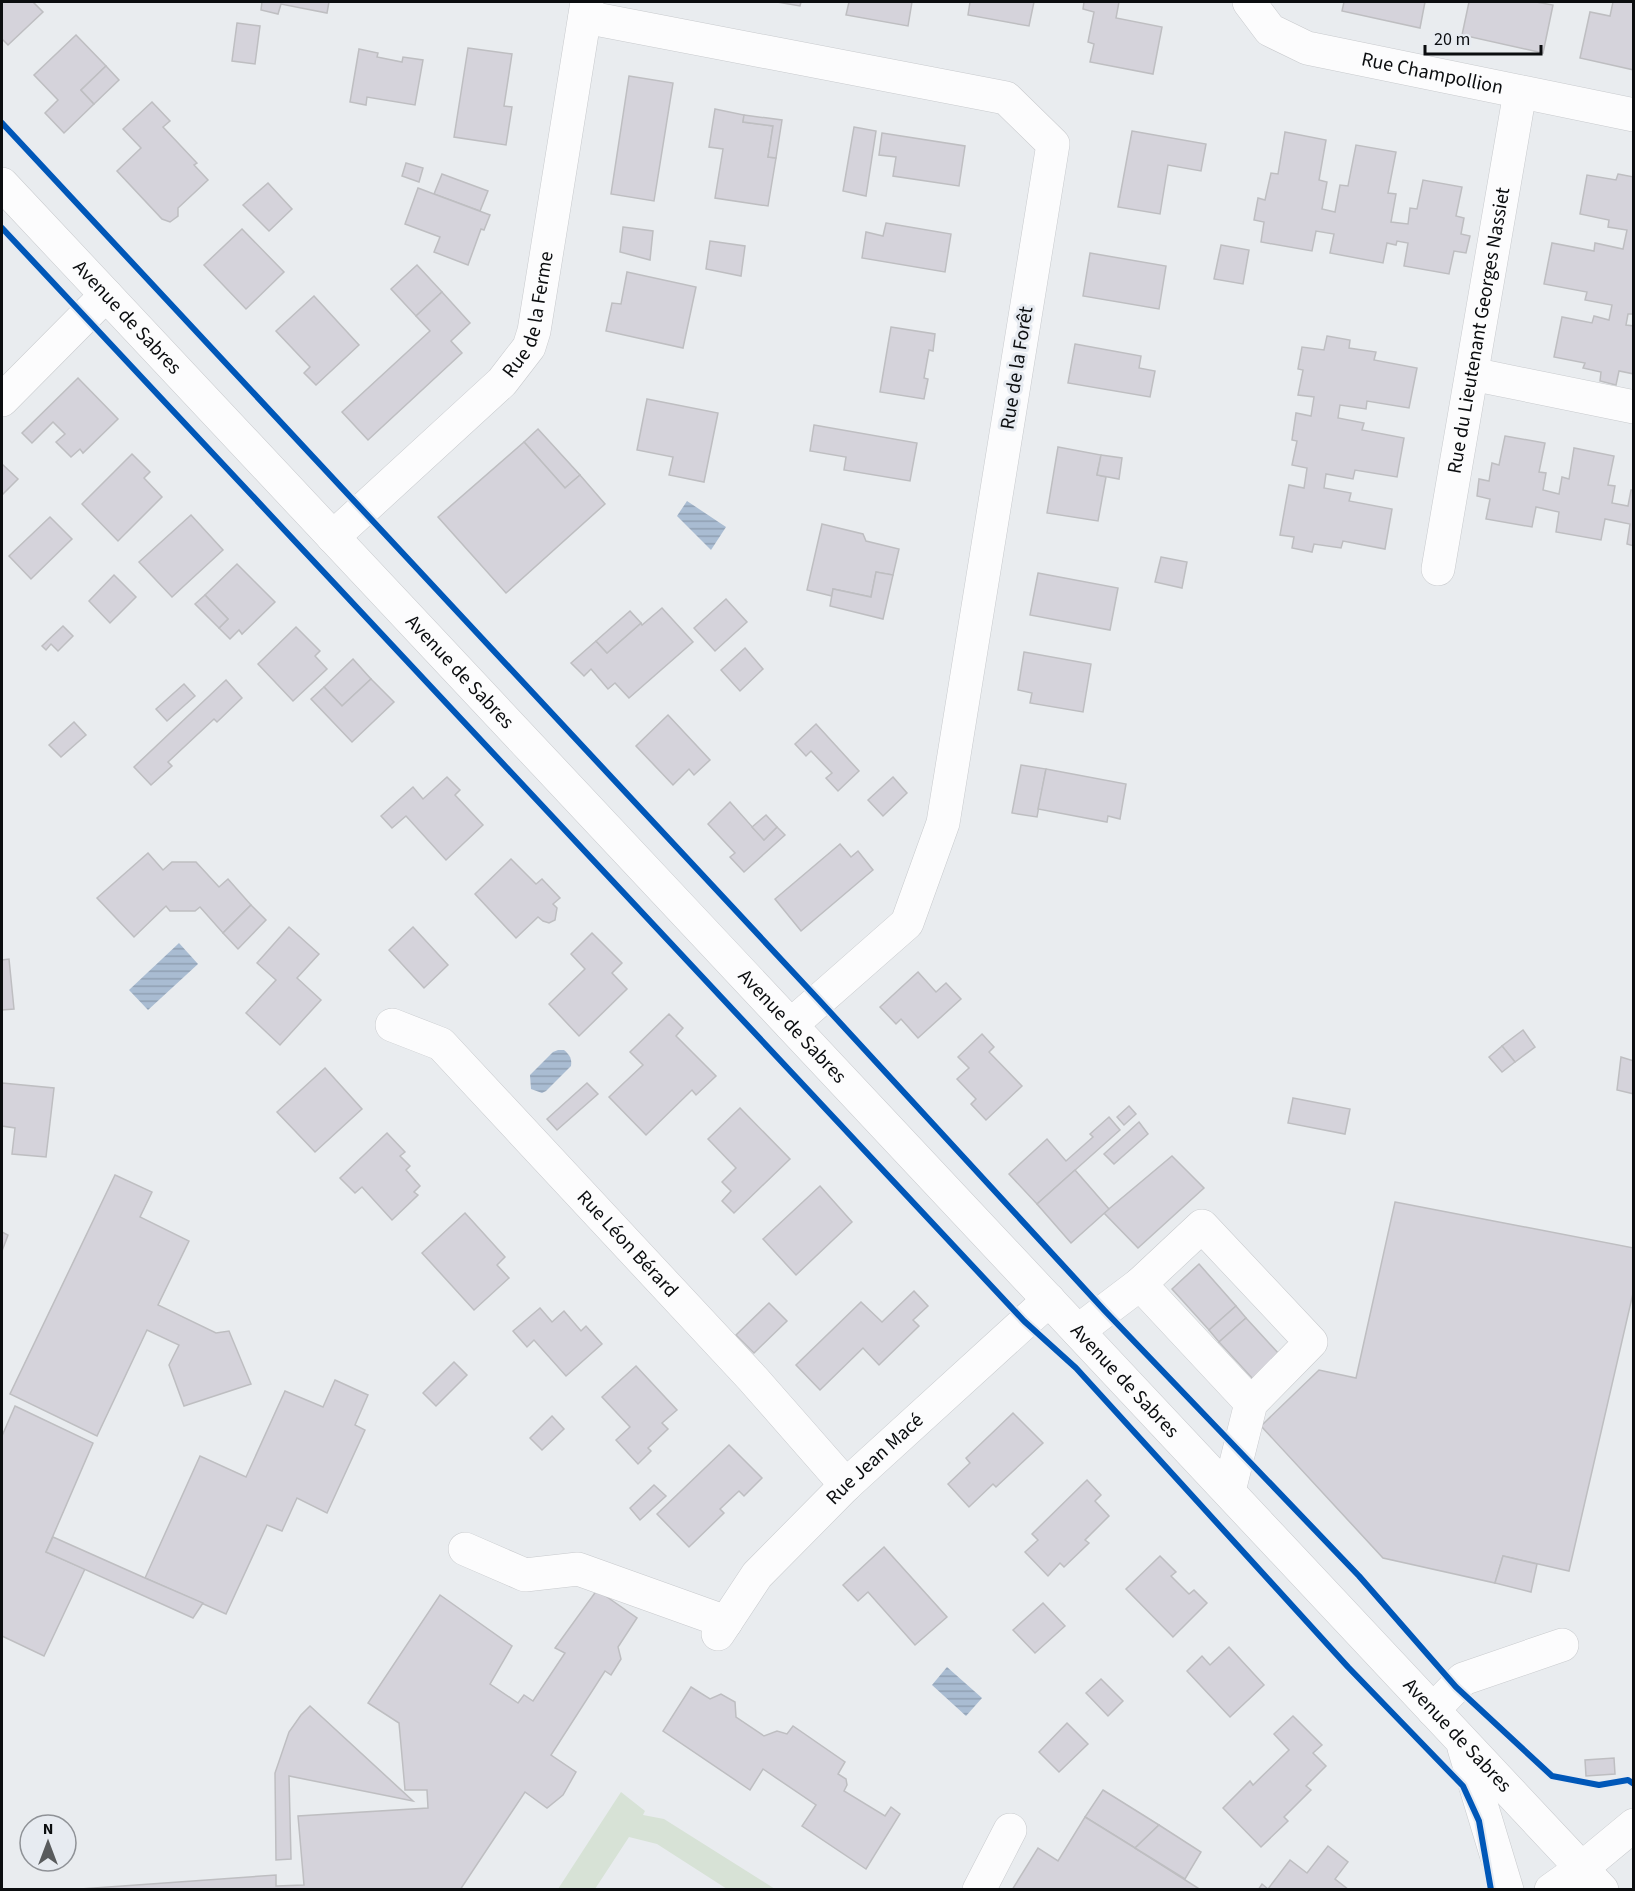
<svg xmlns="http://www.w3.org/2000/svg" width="1635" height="1891" viewBox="0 0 1635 1891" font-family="'Source Sans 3',sans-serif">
<defs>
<pattern id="water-rules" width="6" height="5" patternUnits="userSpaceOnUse" patternTransform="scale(1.5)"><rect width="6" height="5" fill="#a9bcd2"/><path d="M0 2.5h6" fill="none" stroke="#90a0b3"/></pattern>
</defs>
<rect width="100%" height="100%" fill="#e9ecef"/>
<path fill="#d7e2d6" d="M621 1792 645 1811 643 1815 664 1819 775 1889H727L657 1844 629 1837 595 1889H558Z"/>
<g fill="url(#water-rules)">
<path d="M687 501 726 527 711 550 677 516Z"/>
<path d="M179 943 198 964 148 1010 129 990Z"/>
<path d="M558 1050H564C570 1055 572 1059 571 1066L546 1091 542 1093 531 1089 530 1075 553 1052Z"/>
<path d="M947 1667 982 1698 966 1716 932 1685Z"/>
</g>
<g fill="#d5d3db" stroke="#bebec1" stroke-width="1.5">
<path d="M2 2H33L43 12 8 45 2 39Z"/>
<path d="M262 2H329L327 13 281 4 278 14 261 10Z"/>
<path d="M777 2H801L800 6Z"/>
<path d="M849 2H912L908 26 846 15Z"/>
<path d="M970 2H1034L1029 26 968 15Z"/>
<path d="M1084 2H1119L1116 18 1162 27 1153 74 1090 62 1094 44 1088 42 1094 12 1083 9Z"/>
<path d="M1344 2H1425L1420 28 1342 11Z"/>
<path d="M1469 2H1536L1553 5 1543 53 1462 35Z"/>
<path d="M1613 2H1634V70L1580 58 1590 12 1610 16Z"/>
<path d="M237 23 260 26 255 64 232 61Z"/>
<path d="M76 35 106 66 81 90 94 104 64 133 45 113 58 100 34 75Z"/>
<path d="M468 48 512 54 504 106 512 107 506 145 454 137Z"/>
<path d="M359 49 378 53 377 57 402 62 403 57 423 60 415 105 367 97 366 105 350 102Z"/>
<path d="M106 66 119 80 94 104 81 90Z"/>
<path d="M629 76 673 83 654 201 611 194Z"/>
<path d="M152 102 170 121 163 127 197 163 194 165 208 180 178 208V216L170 222 162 219 117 171 141 148 123 129Z"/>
<path d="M715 109 744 115 743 122 773 126 768 157 776 158 768 206 715 198 723 149 709 147Z"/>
<path d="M744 115 782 120 776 158 768 157 773 126 743 122Z"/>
<path d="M854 127 876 131 866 196 843 191Z"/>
<path d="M1132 131 1206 144 1201 171 1168 165 1160 214 1118 207Z"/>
<path d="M1285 132 1326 140 1319 180 1327 182 1322 209 1335 212 1340 185 1348 186 1356 145 1396 152 1388 193 1396 194 1391 222 1408 224 1410 208 1417 209 1423 180 1462 187 1456 216 1464 218 1461 234 1470 236 1466 253 1454 251 1449 274 1404 266 1408 243 1397 241 1396 245 1387 243 1383 263 1330 253 1334 234 1316 231 1312 251 1261 242 1264 222 1254 220 1258 198 1265 200 1271 173 1278 174Z"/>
<path d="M882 133 965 146 959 186 893 176 896 157 879 155Z"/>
<path d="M406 163 423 168 419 182 402 176Z"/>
<path d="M442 174 488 191 480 211 434 194Z"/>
<path d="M1618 174 1634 177V312L1633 314H1628L1626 325 1634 326V374L1619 371 1616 385 1600 381 1601 372 1583 368 1585 363 1554 357 1562 317 1592 323 1594 316 1609 320 1612 305 1585 300 1587 292 1544 284 1552 243 1594 251 1595 243 1623 249 1627 230 1608 227 1609 220 1580 214 1587 175 1616 180Z"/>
<path d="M268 183 292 209 269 231 243 205Z"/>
<path d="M418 188 490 215 484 230 481 229 468 265 434 252 440 237 405 224Z"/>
<path d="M886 223 951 234 945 272 862 258 866 232 883 236Z"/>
<path d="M623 227 653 231 650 260 620 252Z"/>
<path d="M242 229 284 272 246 309 204 265Z"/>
<path d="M710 241 745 246 741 276 706 269Z"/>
<path d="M1221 245 1249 250 1243 284 1214 279Z"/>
<path d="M1090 253 1166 266 1159 309 1083 296Z"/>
<path d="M417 265 442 292 416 316 391 289Z"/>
<path d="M627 272 696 287 683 348 606 331 612 303 621 304Z"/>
<path d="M442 292 470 323 451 341 462 353 368 440 342 412 430 331 416 316Z"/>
<path d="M314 296 359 345 316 385 304 373 310 367 276 331Z"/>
<path d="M891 327 935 334 933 351 929 350 924 378 928 379 924 399 880 392Z"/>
<path d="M1327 336 1350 340 1349 348 1376 352 1374 360 1417 368 1409 408 1367 401 1366 409 1340 405 1338 418 1364 423 1362 430 1404 438 1397 477 1355 470 1353 479 1326 474 1324 488 1351 493 1349 501 1392 509 1385 549 1343 541 1341 548 1314 544 1312 552 1292 548 1294 537 1280 535 1289 485 1304 488 1307 468 1292 465 1297 441 1292 440 1296 413 1311 416 1314 397 1298 395 1303 370 1298 369 1302 347 1324 350Z"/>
<path d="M1075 344 1141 356 1139 368 1155 371 1150 397 1068 383Z"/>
<path d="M78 378 118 419 83 453 80 449 71 457 56 442 65 434 53 422 32 443 22 433Z"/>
<path d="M647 399 718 413 704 482 669 475 673 457 637 450Z"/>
<path d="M814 425 917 443 910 481 844 470 846 457 810 451Z"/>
<path d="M538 429 580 475 565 488 524 442Z"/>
<path d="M1505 436 1545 443 1539 472 1546 473 1543 490 1559 494 1562 477 1569 479 1574 448 1614 456 1608 485 1615 486 1612 503 1628 506 1631 490H1634V546L1627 544 1630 524 1605 519 1601 540 1556 532 1559 512 1536 507 1532 527 1486 519 1490 499 1477 496 1479 479 1489 481 1492 463 1499 465Z"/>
<path d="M524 442 565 488 580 475 605 504 506 593 438 517Z"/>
<path d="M1058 447 1101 455 1097 475 1106 477 1098 521 1047 513Z"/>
<path d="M132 454 150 472 144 478 162 497 118 541 82 504Z"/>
<path d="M1101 455 1122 458 1119 479 1097 475Z"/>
<path d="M2 464 18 479 3 494 2 492Z"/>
<path d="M191 515 223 550 172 597 139 562Z"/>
<path d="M50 517 72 539 31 579 9 556Z"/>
<path d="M822 524 863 534 866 541 899 549 893 575 876 572 871 597 833 589 832 596 807 590Z"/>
<path d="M1161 557 1187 562 1182 588 1155 582Z"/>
<path d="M237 564 275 602 242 634 239 630 230 639 219 628 228 619 205 595Z"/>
<path d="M876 572 893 575 883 619 830 606 833 589 871 597Z"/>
<path d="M1038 573 1118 588 1110 630 1030 615Z"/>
<path d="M114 575 136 597 110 623 89 601Z"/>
<path d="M205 595 228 619 219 628 195 604Z"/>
<path d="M726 599 747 622 715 651 694 628Z"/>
<path d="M662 608 693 642 629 698 615 683 608 689 591 669 584 676 571 663 596 641 607 653 641 623 642 625Z"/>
<path d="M630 611 641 623 607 653 596 641Z"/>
<path d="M63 626 73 636 58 651 51 644 46 650 42 646Z"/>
<path d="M296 627 320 651 315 656 327 669 293 701 258 664Z"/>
<path d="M745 648 763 669 740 691 721 670Z"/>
<path d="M1024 652 1091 664 1083 712 1030 703 1032 693 1018 690Z"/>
<path d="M353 659 371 679 342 706 324 687Z"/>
<path d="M371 679 394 702 352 742 311 699 324 687 342 706Z"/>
<path d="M226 680 242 698 217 722 214 719 168 762 172 766 151 785 134 767Z"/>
<path d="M184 684 195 696 167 721 156 709Z"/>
<path d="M668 715 710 760 694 775 689 769 673 785 636 746Z"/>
<path d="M74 722 86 735 61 757 49 745Z"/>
<path d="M816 724 859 771 838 791 826 778 832 773 811 751 806 756 795 744Z"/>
<path d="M1021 765 1046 769 1037 817 1012 813Z"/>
<path d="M1046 769 1126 784 1120 819 1108 816 1107 822 1038 809Z"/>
<path d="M447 777 460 790 455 795 483 825 446 860 406 816 392 828 381 816 413 787 423 799Z"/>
<path d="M893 777 907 793 883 816 868 800Z"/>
<path d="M730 802 764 840 777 827 785 835 744 872 730 857 735 853 708 824Z"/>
<path d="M766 815 777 827 764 840 752 827Z"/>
<path d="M840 844 851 857 858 851 873 870 801 931 775 899Z"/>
<path d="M148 853 163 870 172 862H196L219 887 228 879 251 905 223 933 200 907 195 911H170L166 906 134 937 97 898Z"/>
<path d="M511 859 536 884 542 879 560 898 553 904 557 908 555 920 549 923 543 921 538 917 516 938 475 894Z"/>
<path d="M251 905 266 920 238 949 223 933Z"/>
<path d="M289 927 319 954 297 978 321 1000 280 1045 246 1013 276 980 257 963Z"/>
<path d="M413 927 448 965 424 988 389 950Z"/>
<path d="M592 933 622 963 612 973 627 989 579 1036 549 1004 585 969 571 954Z"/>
<path d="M9 959 14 1009 2 1010V960Z"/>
<path d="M918 972 936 992 946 983 961 999 918 1038 901 1019 896 1024 880 1007Z"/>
<path d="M669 1014 683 1028 676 1036 716 1076 696 1095 692 1090 646 1135 609 1097 643 1065 630 1052Z"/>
<path d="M1523 1030 1535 1047 1515 1062 1502 1046Z"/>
<path d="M982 1034 994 1047 989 1052 1022 1086 986 1120 971 1104 976 1099 957 1079 969 1068 958 1057Z"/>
<path d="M1502 1046 1515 1062 1502 1072 1489 1057Z"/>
<path d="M1621 1057 1634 1061V1094L1617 1090Z"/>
<path d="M325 1068 362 1109 315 1152 277 1112Z"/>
<path d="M2 1083 54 1088 46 1157 12 1154 15 1128 2 1126Z"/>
<path d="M587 1083 598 1094 557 1130 547 1119Z"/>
<path d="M1293 1098 1350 1109 1345 1134 1288 1123Z"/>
<path d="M1129 1106 1136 1114 1124 1125 1117 1117Z"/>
<path d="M740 1108 790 1159 734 1213 722 1201 731 1191 722 1182 736 1168 708 1139Z"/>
<path d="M1109 1117 1120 1130 1037 1204 1009 1174 1047 1139 1066 1161 1093 1137 1090 1134Z"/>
<path d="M1139 1122 1148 1134 1114 1164 1104 1154Z"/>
<path d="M387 1133 405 1152 400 1156 410 1166 406 1170 420 1186 414 1192 418 1195 392 1220 362 1187 355 1193 340 1178Z"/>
<path d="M1172 1156 1204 1188 1138 1248 1104 1213Z"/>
<path d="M1075 1170 1109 1209 1071 1243 1037 1204Z"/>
<path d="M115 1175 152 1192 140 1217 189 1241 158 1305 216 1333 229 1331 251 1384 184 1406 169 1365 179 1345 147 1330 97 1436 10 1394Z"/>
<path d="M820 1186 852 1222 796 1275 763 1239Z"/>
<path d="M1395 1202 1634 1248V1289L1569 1571 1503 1556 1495 1583 1383 1558 1261 1426 1319 1370 1356 1378Z"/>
<path d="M465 1213 505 1257 497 1265 509 1278 474 1310 422 1253Z"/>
<path d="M2 1232 8 1235 2 1251Z"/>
<path d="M1199 1264 1236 1306 1209 1330 1172 1289Z"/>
<path d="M914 1291 928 1306 913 1320 919 1326 879 1365 863 1348 820 1390 796 1365 861 1302 882 1322Z"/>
<path d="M769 1303 787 1321 754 1353 736 1335Z"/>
<path d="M1236 1306 1246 1318 1219 1342 1209 1330Z"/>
<path d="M540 1308 552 1322 564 1311 581 1331 586 1326 602 1344 566 1376 534 1340 527 1347 513 1331Z"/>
<path d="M1246 1318 1280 1355 1253 1379 1219 1342Z"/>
<path d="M454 1362 467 1375 436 1406 423 1393Z"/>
<path d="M636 1366 677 1410 662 1423 668 1429 648 1448 651 1451 638 1464 616 1440 630 1427 602 1397Z"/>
<path d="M335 1380 368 1395 355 1425 365 1430 327 1513 297 1498 282 1531 267 1525 226 1614 145 1578 200 1456 246 1477 285 1391 323 1407Z"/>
<path d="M15 1406 93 1443 46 1552 85 1569 44 1656 2 1636V1436Z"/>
<path d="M1013 1413 1043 1443 996 1487 993 1484 969 1507 948 1484 970 1463 966 1458Z"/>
<path d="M552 1416 564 1429 542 1450 530 1438Z"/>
<path d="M729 1445 762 1478 744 1496 739 1491 720 1509 724 1513 689 1547 657 1514Z"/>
<path d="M1087 1480 1101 1495 1095 1501 1109 1516 1085 1540 1089 1543 1064 1567 1060 1563 1048 1576 1025 1552 1038 1540 1032 1534Z"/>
<path d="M654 1485 666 1496 640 1520 630 1508Z"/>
<path d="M53 1537 145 1578 203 1603 193 1618 46 1552Z"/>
<path d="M884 1547 947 1617 915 1645 868 1592 858 1601 843 1585Z"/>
<path d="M1160 1556 1176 1572 1171 1576 1189 1594 1194 1590 1207 1603 1173 1637 1126 1589Z"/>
<path d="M1503 1556 1537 1564 1531 1592 1495 1583Z"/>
<path d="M597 1590 637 1618 618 1647 621 1659 611 1675 605 1671 551 1755 576 1772 563 1795 547 1808 525 1792 460 1890H66L276 1875V1886L304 1885 298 1816 428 1808 427 1790H405L399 1723 368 1703 440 1595 512 1646 490 1684 518 1703 524 1695 533 1701 565 1653 555 1648Z"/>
<path d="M1043 1603 1065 1626 1035 1653 1013 1630Z"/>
<path d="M1229 1647 1264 1685 1230 1717 1187 1671 1202 1656 1210 1665Z"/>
<path d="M1101 1679 1123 1701 1108 1716 1086 1693Z"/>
<path d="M691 1687 710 1699 721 1694 735 1702 736 1717 764 1736 777 1731 787 1734 793 1726 845 1762 838 1774 846 1779 847 1785 844 1791 885 1816 891 1807 900 1814 866 1869 802 1826 816 1805 763 1769 750 1790 663 1731Z"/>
<path d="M310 1706 413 1801 289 1776 291 1859 276 1860 275 1773 289 1732 301 1715Z"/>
<path d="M1293 1716 1322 1745 1313 1753 1326 1766 1306 1786 1311 1790 1284 1817 1288 1821 1261 1847 1223 1808 1250 1781 1253 1785 1289 1750 1274 1734Z"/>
<path d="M1067 1723 1088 1744 1059 1772 1039 1752Z"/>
<path d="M1614 1758 1615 1774 1586 1776 1585 1760Z"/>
<path d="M1103 1790 1159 1825 1135 1848 1085 1817Z"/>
<path d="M1085 1817 1135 1848 1201 1890H1012L1038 1848 1058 1861Z"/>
<path d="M1159 1825 1201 1852 1185 1879 1135 1848Z"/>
<path d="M1328 1846 1348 1862 1335 1879 1349 1890H1258L1262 1884 1268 1889 1290 1860 1307 1873Z"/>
</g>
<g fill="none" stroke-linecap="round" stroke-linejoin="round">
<g stroke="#c8cacd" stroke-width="34">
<g id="minor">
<path id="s1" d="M1249 2 1270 30 1307 48 1634 115"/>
<path d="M585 17 1006 98 1053 144 943 823 907 923 791 1025"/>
<path d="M1472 374 1634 407"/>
<path d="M2 400 106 295"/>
<path id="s2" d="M333 537 502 382 529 347 534 331 587 2"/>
<path id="s3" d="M1438 569 1520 92"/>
<path id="s4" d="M392 1025 441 1044 753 1379 846 1485"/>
<path d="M1140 1284 1251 1403"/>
<path d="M1078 1331 1140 1284 1202 1226 1311 1342 1251 1403 1229 1491"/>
<path d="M465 1549 525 1575 578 1569 726 1622"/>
<path id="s5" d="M718 1634 757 1575 846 1485 1049 1300"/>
<path d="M1433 1710 1463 1679 1562 1645"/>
<path d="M1582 1868 1634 1825"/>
<path d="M979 1890 1010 1830"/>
</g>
</g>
<g stroke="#c8cacd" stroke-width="34">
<g id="major">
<path id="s6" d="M2 184 1602 1890"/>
<path d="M1464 1748 1507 1890"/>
<path d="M1551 1890 1582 1868"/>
</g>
</g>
<use href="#minor" stroke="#fcfcfd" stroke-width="33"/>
<use href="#major" stroke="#fcfcfd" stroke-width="33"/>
<g stroke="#e7ebf1" stroke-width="10">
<g id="cycleway">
<path d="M2 123 819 1000 1105 1311 1359 1576 1456 1687 1552 1776 1599 1785 1628 1780 1634 1784"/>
<path d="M2 228 1024 1321 1076 1368 1348 1667 1463 1786 1479 1821 1491 1890"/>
</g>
</g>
<use href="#cycleway" stroke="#0057b8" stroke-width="6"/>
</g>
<g text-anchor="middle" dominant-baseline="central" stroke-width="6" stroke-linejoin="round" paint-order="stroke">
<g font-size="20" fill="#0b0d0f" stroke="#e7ebf1">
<text stroke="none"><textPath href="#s1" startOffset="204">Rue Champollion</textPath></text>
<text stroke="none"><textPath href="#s2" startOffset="304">Rue de la Ferme</textPath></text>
<text stroke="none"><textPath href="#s6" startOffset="183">Avenue de Sabres</textPath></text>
<text stroke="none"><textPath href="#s3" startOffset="242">Rue du Lieutenant Georges Nassiet</textPath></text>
<text transform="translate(1017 368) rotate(-81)">Rue de la Forêt</text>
<text stroke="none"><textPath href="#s6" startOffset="669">Avenue de Sabres</textPath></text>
<text stroke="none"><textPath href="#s6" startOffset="1155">Avenue de Sabres</textPath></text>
<text stroke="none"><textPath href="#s4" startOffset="326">Rue Léon Bérard</textPath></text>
<text stroke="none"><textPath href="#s6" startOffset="1641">Avenue de Sabres</textPath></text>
<text stroke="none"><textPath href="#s5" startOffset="236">Rue Jean Macé</textPath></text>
<text stroke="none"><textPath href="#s6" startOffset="2127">Avenue de Sabres</textPath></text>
</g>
</g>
<rect width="1635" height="1891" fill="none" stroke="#0b0d0f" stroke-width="6"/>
<g transform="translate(48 1843)"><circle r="28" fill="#e7ebf1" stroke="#8f9297" stroke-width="1.5"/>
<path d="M0-4.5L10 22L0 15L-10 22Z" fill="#595b5d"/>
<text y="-9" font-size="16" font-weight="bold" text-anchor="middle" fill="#0b0d0f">N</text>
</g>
<path d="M1425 45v9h116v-9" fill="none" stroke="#0b0d0f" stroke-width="3"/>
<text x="1434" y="45" font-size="18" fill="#0b0d0f" stroke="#e7ebf1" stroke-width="4.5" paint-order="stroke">20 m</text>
</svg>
